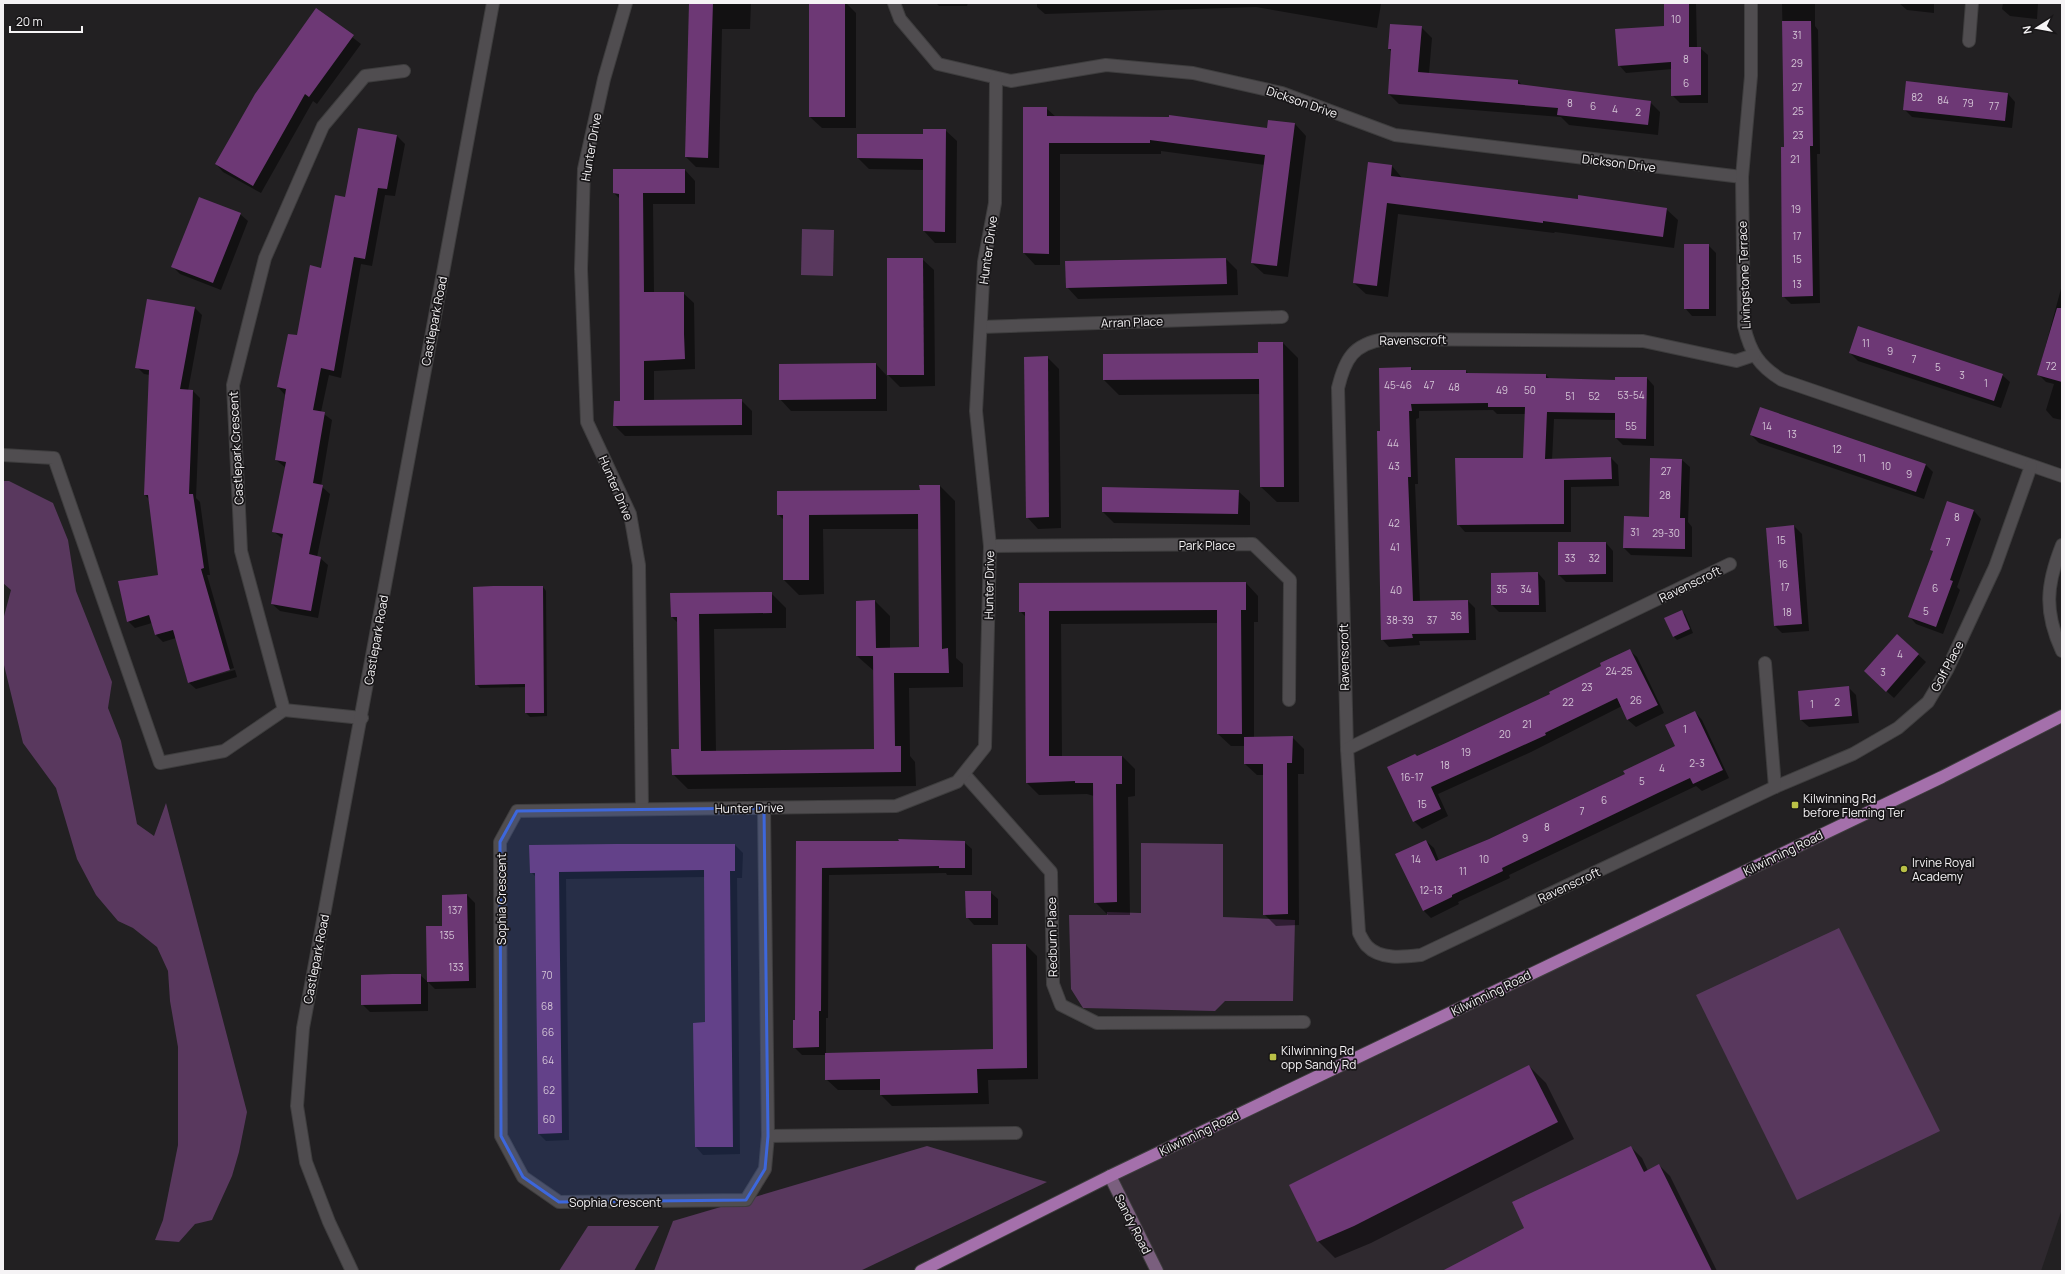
<svg xmlns="http://www.w3.org/2000/svg" width="2065" height="1274" viewBox="0 0 2065 1274" font-family="Manrope,sans-serif">
<rect width="100%" height="100%" fill="#222022"/>
<path fill="#2f292f" d="M2062 716V1209L2041 1271H1159L1110 1176Z"/>
<g fill="#59385e">
<path d="M802 229 834 230 833 276 801 275Z"/>
<path d="M3 481H9L53 503 68 540 76 591 112 682 108 708 121 741 137 824 154 836 166 803 247 1112 239 1152 232 1176 212 1220 195 1224 179 1242 155 1240 163 1220 178 1145V1047L170 1001 168 971 157 947 133 928 118 921 96 895 77 859 56 788 23 743 3 661V620L11 590 3 583Z"/>
<path d="M1141 843 1223 844V917L1295 920 1293 1001H1225L1215 1011 1083 1008 1071 989 1069 915H1107V912L1141 913Z"/>
<path d="M1839 928 1940 1131 1797 1200 1696 995Z"/>
<path d="M927 1146 1047 1182 860 1271H654L673 1221Z"/>
<path d="M588 1226H659L634 1271H559Z"/>
</g>
<g fill="#0007">
<path d="M690 3H751L750 29H722L719 168 696 167 686 157Z"/>
<path d="M810 3H846L856 13V128H822L810 117Z"/>
<path d="M936 3H968L967 6H939Z"/>
<path d="M1037 3H1380L1381 4 1377 28 1256 7 1045 14 1037 7Z"/>
<path d="M1665 3H1696L1697 48H1700L1708 55V103H1680L1672 95V69L1626 73 1619 65 1665 27Z"/>
<path d="M1782 3H1815V26L1818 30 1820 154H1817L1820 303 1791 304 1783 296 1785 148Z"/>
<path d="M1899 3H1934V13L1907 10Z"/>
<path d="M2003 3H2038L2037 19 2010 16 2002 9Z"/>
<path d="M316 9 361 44 317 104 313 101 261 193 223 172 216 164Z"/>
<path d="M1421 27 1432 38 1429 73 1518 81 1523 86 1650 102 1660 112 1658 135 1569 125 1561 117 1399 104 1389 94 1392 52 1389 49Z"/>
<path d="M1907 82 2008 94 2015 102 2012 128 1912 117 1904 109Z"/>
<path d="M1024 108H1046L1056 117 1268 129 1295 124 1306 136 1288 277 1264 274 1252 263 1265 165 1161 151V154H1060V265H1035L1024 253Z"/>
<path d="M359 129 397 136 405 144 395 196 385 195 372 266 361 264 341 378 329 375 321 412 332 420 321 486 330 494 317 557 320 558 328 565 318 618 280 611 272 604 283 539 273 531 286 468 276 460 285 395 278 387 298 337 346 198Z"/>
<path d="M945 130 957 141 956 243H935L924 231V170L869 169 858 158Z"/>
<path d="M1392 166 1403 179 1666 209 1678 220 1674 248 1555 232 1554 233 1398 214 1388 297 1366 294 1354 283Z"/>
<path d="M685 170 695 181V204H653L654 293H683L694 303 695 369 654 371V401L741 400 752 411V435L625 436 614 425 621 402 620 199 614 193Z"/>
<path d="M240 214 248 221 221 290 180 274 172 266Z"/>
<path d="M1708 245 1716 253V316H1692L1685 308Z"/>
<path d="M888 259H922L934 270 935 386 900 387 888 375Z"/>
<path d="M1226 259 1237 270 1238 295 1078 299 1067 287Z"/>
<path d="M2062 285V420L2053 418 2046 410 2054 384 2046 382 2038 374Z"/>
<path d="M195 308 202 315 188 391H193L200 398 196 498 200 502 210 575H207L234 668 192 680V682L235 670 237 677 196 689 188 682 176 638 163 642 156 635 152 623 135 628 128 621 119 582 160 575 150 500 145 495 150 375 144 374 137 367Z"/>
<path d="M1283 343 1298 358 1299 502H1277L1261 487 1260 394 1119 395 1104 380 1259 354Z"/>
<path d="M1850 353 2002 375 2010 382 2001 408 1858 361Z"/>
<path d="M1047 357 1059 369 1061 528 1038 529 1027 517Z"/>
<path d="M876 364 887 376V411H791L780 399Z"/>
<path d="M1411 368 1414 371H1466L1469 374 1546 375 1550 379 1616 381 1647 378 1654 386V446L1623 445 1616 438V420L1554 419 1552 460 1611 458 1618 465 1619 486 1571 487V532H1465L1458 524 1524 459 1526 414H1497L1493 410 1419 411V418L1416 419 1418 484H1415L1420 602 1468 601 1475 608 1476 640 1419 641 1420 645 1389 647 1382 639 1381 432Z"/>
<path d="M1751 435 1925 464 1933 472 1924 499 1759 443Z"/>
<path d="M1682 460 1690 467 1688 522 1692 527V557L1631 555 1624 548 1650 518Z"/>
<path d="M940 486 955 501 956 658 963 664V687L909 688 910 756 915 762 916 786 688 789 673 774 680 750 678 623 672 617 671 594 771 593 786 608V628L714 629 716 752 875 750 874 671 857 656V602L875 601 890 616V649L920 648 919 529H823L824 594 799 595 784 580V520L778 514 921 491Z"/>
<path d="M1238 491 1250 502V525L1114 523 1103 512Z"/>
<path d="M1948 502 1974 511 1981 519 1957 587 1960 590 1943 634 1916 624 1909 616 1934 552 1931 549Z"/>
<path d="M1794 526 1802 534 1809 631 1782 633 1775 626Z"/>
<path d="M1606 543 1613 551V582H1566L1559 575Z"/>
<path d="M1538 573 1545 581 1546 612H1499L1492 605Z"/>
<path d="M1246 583 1258 596V622H1254V737H1292L1304 749V774H1298L1299 925 1276 926 1264 914V775H1257L1245 764V746H1231L1218 734V623L1061 624 1062 757 1122 756 1135 769V796L1128 797 1130 915H1108L1095 902 1094 796 1087 794 1039 795 1027 783 1026 617 1020 611Z"/>
<path d="M543 587 546 591 547 716 530 717 526 713V687L480 688 476 684Z"/>
<path d="M1681 611 1685 614 1693 633 1677 640 1674 637Z"/>
<path d="M1897 635 1926 662 1894 698 1873 679Z"/>
<path d="M1629 650 1637 657 1664 713 1636 727 1628 720 1622 706 1531 752 1438 794 1448 816 1422 829 1414 821 1417 757 1552 695Z"/>
<path d="M1848 687 1856 695 1859 723 1809 727 1801 720 1799 692Z"/>
<path d="M1695 712 1702 720 1729 778 1702 791 1696 786 1509 875 1510 878 1458 902 1459 904 1431 918 1424 911 1426 841 1434 848 1439 861 1489 839 1626 774 1676 747Z"/>
<path d="M797 842H964L972 849V875H947L946 873 829 875 828 1018H826V1054L994 1050 1026 945 1037 956 1038 1079 988 1080 989 1104 892 1106 881 1095V1090H838L826 1079V1055H802L794 1047 796 1021Z"/>
<path d="M735 845 743 853 742 878H737L740 1154 703 1155 696 1147 694 1024 706 1023 705 877 566 879 569 1140 546 1141 538 1133 536 877 531 872 530 846Z"/>
<path d="M990 892 998 899V925H974L967 917Z"/>
<path d="M467 895 475 903 476 988 435 989 428 982V1011L370 1012 362 1004 420 975 428 982 427 927H443Z"/>
<path d="M1529 1066 1546 1083 1574 1139 1371 1243 1335 1258 1318 1241Z"/>
<path d="M1631 1147 1642 1158 1648 1171 1659 1165 1670 1176 1717 1271H1444L1525 1229Z"/>
</g>
<g fill="#6d3875">
<path d="M689 3H713L708 158 685 157Z"/>
<rect x="809" y="3" width="36" height="114"/>
<path d="M1664 3H1689V47H1701V95L1671 96V62L1618 66 1615 29 1664 26Z"/>
<path d="M316 8 354 35 309 97 305 94 253 186 215 164 255 94Z"/>
<path d="M1782 21H1811L1813 146H1810L1813 296 1782 297 1781 147H1784Z"/>
<path d="M1390 24 1422 26 1418 72 1518 80V84L1651 101 1648 125 1557 115 1558 108 1388 94 1391 49H1388Z"/>
<path d="M1906 81 2008 93 2005 121 1903 110Z"/>
<path d="M1023 107H1047V116L1169 117V115L1267 128 1268 120 1295 123 1277 266 1251 263 1265 155 1150 140V143H1049V254L1023 253Z"/>
<path d="M358 128 397 135 387 189 378 188 365 259 354 257 334 371 321 368 313 410 325 412 313 483 323 485 309 554 321 557 311 611 271 604 283 534 272 532 286 462 275 460 286 389 277 387 288 334 297 335 310 265 321 268 335 195 345 197Z"/>
<path d="M923 129H946L945 232 923 231V159L857 158V134H923Z"/>
<path d="M1368 162 1392 165 1391 176 1578 199V195L1667 208 1663 237 1543 221V223L1387 203 1377 286 1353 283Z"/>
<path d="M613 169H685V193H643L644 292H684V334L685 359 644 361V400L742 399V425L613 426 614 401H620L619 194 613 193Z"/>
<path d="M199 197 241 213 213 283 171 267Z"/>
<rect x="1684" y="244" width="25" height="65"/>
<path d="M887 258H923L924 375H887Z"/>
<path d="M1226 258 1227 284 1066 288 1065 261Z"/>
<path d="M147 299 195 307 180 389 193 390 189 494H193L204 568 201 569 230 670 188 683 173 630 155 635 149 615 127 622 118 581 158 575 148 495H144L149 370 135 368Z"/>
<path d="M2057 308H2062V382L2037 375Z"/>
<path d="M1858 326 2003 374 1994 401 1849 353Z"/>
<path d="M1258 342H1283L1284 487H1260L1259 379 1103 380V354L1258 353Z"/>
<path d="M1048 356 1049 517 1026 518 1024 357Z"/>
<path d="M876 363V399L779 400V364Z"/>
<path d="M1411 367V370H1466V373L1546 374V378L1615 380V377H1647L1646 439 1615 438V413L1547 412 1545 459 1611 457 1612 479 1564 480V524L1457 525 1455 458H1523L1525 407H1488V403L1411 404 1412 411H1409L1411 477H1408L1413 601 1468 600 1469 633 1412 634 1413 638 1381 640 1377 431H1380L1379 368Z"/>
<path d="M1760 407 1926 464 1916 492 1750 435Z"/>
<path d="M1650 458 1682 459 1680 518H1685V549L1623 548 1624 516 1649 517Z"/>
<path d="M919 485H940L942 649 948 648 949 673H894L895 746H901V772L672 775 671 749H679L677 617H671L670 593 772 592V613L699 614 701 751 874 749 873 656H856V601L875 600 876 648 919 647 918 514 809 515V580H783V515H777V491L920 490Z"/>
<path d="M1102 487 1239 490 1238 514 1102 512Z"/>
<path d="M1947 501 1974 510 1950 580 1953 581 1936 627 1908 617 1933 551 1930 550Z"/>
<path d="M1794 525 1802 624 1774 626 1766 528Z"/>
<path d="M1558 542H1606V574L1558 575Z"/>
<path d="M1538 572 1539 605H1491V573Z"/>
<path d="M1246 582V610H1241L1242 734H1217V610L1049 611V756H1122V784H1116L1117 902 1094 903 1093 783H1075V781L1026 783 1025 612H1019V583Z"/>
<path d="M493 586H543L544 713H525V684L475 685 473 587Z"/>
<path d="M1682 610 1690 629 1673 637 1664 618Z"/>
<path d="M1897 634 1919 654 1886 692 1864 671Z"/>
<path d="M1630 649 1658 705 1627 720 1617 698 1545 733 1546 735 1431 787 1441 809 1413 822 1387 767 1415 754 1417 756 1448 742 1550 694 1549 692 1601 666 1600 663Z"/>
<path d="M1849 686 1852 716 1800 720 1798 691Z"/>
<path d="M1695 711 1723 770 1693 784 1690 778 1660 792 1502 868 1503 871 1452 895V897L1423 911 1395 854 1426 840 1436 861 1489 839 1625 774 1623 771 1675 746 1665 725Z"/>
<path d="M1293 736 1292 763H1287L1288 914 1263 915V764H1244V737Z"/>
<path d="M898 839 965 841V868H939V866L822 868 821 1011H819V1047L793 1048V1020H795L796 841H899Z"/>
<path d="M616 844H735V871H730L733 1147H695L693 1023 705 1022 704 870 559 872 562 1133 538 1134 535 873H530L529 845Z"/>
<path d="M965 891H991V918H966Z"/>
<path d="M467 894 469 981 427 982 426 926H442V895Z"/>
<path d="M992 944H1026L1027 1068 977 1069 978 1093 880 1095V1079L825 1080V1053L993 1049Z"/>
<path d="M392 974H421V1004L361 1005V975Z"/>
<path d="M1529 1065 1558 1122 1354 1226 1317 1242 1289 1185Z"/>
<path d="M1631 1146 1644 1172 1659 1164 1712 1271H1442L1524 1228 1512 1202Z"/>
</g>
<g fill="none" stroke-linecap="round" stroke-linejoin="round">
<g stroke="#3e3d3e" stroke-width="14">
<g id="minor">
<path d="M626 3 604 79 584 169 581 269 587 422 630 514 639 565 642 809"/>
<path d="M894 3 900 19 938 64 1011 81 1106 65 1193 73 1282 93 1395 135 1742 177"/>
<path d="M1751 3V76L1742 177 1744 326C1750 352 1759 366 1782 380L2062 476"/>
<path d="M1969 41 1972 3"/>
<path d="M981 327 1282 317"/>
<path d="M1754 355 1736 361 1643 341 1385 339C1353 344 1345 359 1338 388L1347 749 1359 933C1361 937 1364 943 1367 946 1380 960 1404 957 1421 955L1775 787 1853 754 1898 728 1928 702 1947 670 1995 567 2031 466"/>
<path d="M3 455 54 458 160 763 224 751 284 710"/>
<path d="M2062 545C2046 585 2044 612 2062 651"/>
<path d="M990 546 1253 544 1290 580 1289 700"/>
<path d="M1765 663 1775 787"/>
<path d="M362 718 284 710 241 551 233 385 265 258 323 126 365 76 404 71"/>
<path d="M1347 749 1730 564"/>
<path d="M964 774 1051 872 1053 984 1061 1005 1097 1023 1304 1022"/>
<path d="M764 808 768 1136 765 1169 746 1200 559 1202 523 1177 501 1136 500 842 517 811 896 806 957 782 985 747 990 546 976 411 984 262 995 203 996 78"/>
<path d="M768 1136 1016 1133"/>
<path d="M352 1271 329 1222 306 1162 297 1106 303 1028 493 3"/>
</g>
</g>
<g stroke="#3e3d3e" stroke-width="14">
<path id="secondary" d="M1110 1176 1157 1271"/>
</g>
<g stroke="#3e3d3e" stroke-width="14">
<path id="primary" d="M921 1271 1110 1176 1942 777 2062 716"/>
</g>
<use href="#minor" stroke="#504d50" stroke-width="12"/>
<use href="#secondary" stroke="#7a5f7e" stroke-width="12"/>
<use href="#primary" stroke="#a470ab" stroke-width="12"/>
</g>
<path fill="#3d67dc" fill-opacity="0.2" stroke="#3d67dc" stroke-width="3" stroke-linejoin="round" d="M764 808 768 1136 765 1169 746 1200 559 1202 523 1177 501 1136 500 842 517 811Z"/>
<g fill="#b9c046" stroke="#181618" stroke-width="1.5">
<rect x="1791" y="801" width="8" height="8" rx="2"/>
<circle cx="1904" cy="869" r="4"/>
<rect x="1269" y="1053" width="8" height="8" rx="2"/>
</g>
<g text-anchor="middle" dominant-baseline="central" stroke-width="3.5" stroke-linejoin="round" paint-order="stroke">
<g font-size="10" fill="#d3c4d5">
<text x="1676" y="19">10</text>
<text x="1797" y="35">31</text>
<text x="1686" y="59">8</text>
<text x="1797" y="63">29</text>
<text x="1686" y="83">6</text>
<text x="1797" y="87">27</text>
<text x="1917" y="97">82</text>
<text x="1943" y="100">84</text>
<text x="1570" y="103">8</text>
<text x="1968" y="103">79</text>
<text x="1593" y="106">6</text>
<text x="1994" y="106">77</text>
<text x="1615" y="109">4</text>
<text x="1798" y="111">25</text>
<text x="1638" y="112">2</text>
<text x="1798" y="135">23</text>
<text x="1795" y="159">21</text>
<text x="1796" y="209">19</text>
<text x="1797" y="236">17</text>
<text x="1797" y="259">15</text>
<text x="1797" y="284">13</text>
<text x="1866" y="343">11</text>
<text x="1890" y="351">9</text>
<text x="1914" y="359">7</text>
<text x="2051" y="366">72</text>
<text x="1938" y="367">5</text>
<text x="1962" y="375">3</text>
<text x="1986" y="383">1</text>
<text x="1398" y="385">45-46</text>
<text x="1429" y="385">47</text>
<text x="1454" y="387">48</text>
<text x="1502" y="390">49</text>
<text x="1530" y="390">50</text>
<text x="1631" y="395">53-54</text>
<text x="1570" y="396">51</text>
<text x="1594" y="396">52</text>
<text x="1631" y="426">55</text>
<text x="1767" y="426">14</text>
<text x="1792" y="434">13</text>
<text x="1393" y="443">44</text>
<text x="1837" y="449">12</text>
<text x="1862" y="458">11</text>
<text x="1394" y="466">43</text>
<text x="1886" y="466">10</text>
<text x="1666" y="471">27</text>
<text x="1909" y="474">9</text>
<text x="1665" y="495">28</text>
<text x="1957" y="517">8</text>
<text x="1394" y="523">42</text>
<text x="1635" y="532">31</text>
<text x="1666" y="533">29-30</text>
<text x="1781" y="540">15</text>
<text x="1948" y="542">7</text>
<text x="1395" y="547">41</text>
<text x="1570" y="558">33</text>
<text x="1594" y="558">32</text>
<text x="1783" y="564">16</text>
<text x="1785" y="587">17</text>
<text x="1935" y="588">6</text>
<text x="1502" y="589">35</text>
<text x="1526" y="589">34</text>
<text x="1396" y="590">40</text>
<text x="1926" y="611">5</text>
<text x="1787" y="612">18</text>
<text x="1456" y="616">36</text>
<text x="1400" y="620">38-39</text>
<text x="1432" y="620">37</text>
<text x="1900" y="654">4</text>
<text x="1619" y="671">24-25</text>
<text x="1883" y="672">3</text>
<text x="1587" y="687">23</text>
<text x="1636" y="700">26</text>
<text x="1568" y="702">22</text>
<text x="1837" y="702">2</text>
<text x="1812" y="704">1</text>
<text x="1527" y="724">21</text>
<text x="1685" y="729">1</text>
<text x="1505" y="734">20</text>
<text x="1466" y="752">19</text>
<text x="1697" y="763">2-3</text>
<text x="1445" y="765">18</text>
<text x="1662" y="768">4</text>
<text x="1412" y="777">16-17</text>
<text x="1642" y="781">5</text>
<text x="1604" y="800">6</text>
<text x="1422" y="804">15</text>
<text x="1582" y="811">7</text>
<text x="1547" y="827">8</text>
<text x="1525" y="838">9</text>
<text x="1416" y="859">14</text>
<text x="1484" y="859">10</text>
<text x="1463" y="871">11</text>
<text x="1431" y="890">12-13</text>
<text x="455" y="910">137</text>
<text x="447" y="935">135</text>
<text x="456" y="967">133</text>
<text x="547" y="975">70</text>
<text x="547" y="1006">68</text>
<text x="548" y="1032">66</text>
<text x="548" y="1060">64</text>
<text x="549" y="1090">62</text>
<text x="549" y="1119">60</text>
</g>
<g font-size="12" fill="#f5f3f5" stroke="#181618">
<text transform="translate(1302 102) rotate(19)">Dickson Drive</text>
<text transform="translate(591 147) rotate(-80)">Hunter Drive</text>
<text transform="translate(1619 163) rotate(7)">Dickson Drive</text>
<text transform="translate(988 250) rotate(-82)">Hunter Drive</text>
<text transform="translate(1744 275) rotate(-92)">Livingstone Terrace</text>
<text transform="translate(434 321) rotate(-79)">Castlepark Road</text>
<text transform="translate(1132 322) rotate(-2)">Arran Place</text>
<text transform="translate(1413 340) rotate(-1)">Ravenscroft</text>
<text transform="translate(236 448) rotate(-93)">Castlepark Crescent</text>
<text transform="translate(616 488) rotate(67)">Hunter Drive</text>
<text x="1207" y="545">Park Place</text>
<text transform="translate(1690 584) rotate(-26)">Ravenscroft</text>
<text transform="translate(989 585) rotate(-89)">Hunter Drive</text>
<text transform="translate(376 640) rotate(-80)">Castlepark Road</text>
<text transform="translate(1344 657) rotate(-91)">Ravenscroft</text>
<text transform="translate(1947 666) rotate(-62)">Golf Place</text>
<text transform="translate(749 808) rotate(-1)">Hunter Drive</text>
<text transform="translate(1783 853) rotate(-26)">Kilwinning Road</text>
<text transform="translate(1569 885) rotate(-25)">Ravenscroft</text>
<text transform="translate(501 899) rotate(-90)">Sophia Crescent</text>
<text transform="translate(1052 937) rotate(-91)">Redburn Place</text>
<text transform="translate(316 959) rotate(-79)">Castlepark Road</text>
<text transform="translate(1491 993) rotate(-26)">Kilwinning Road</text>
<text transform="translate(1199 1133) rotate(-26)">Kilwinning Road</text>
<text x="615" y="1202">Sophia Crescent</text>
<text transform="translate(1133 1224) rotate(63)">Sandy Road</text>
</g>
<g font-size="12" fill="#f5f3f5" stroke="#181618" text-anchor="start">
<text x="1803" y="798">Kilwinning Rd<tspan x="1803" dy="14">before Fleming Ter</tspan></text>
<text x="1912" y="862">Irvine Royal<tspan x="1912" dy="14">Academy</tspan></text>
<text x="1281" y="1050">Kilwinning Rd<tspan x="1281" dy="14">opp Sandy Rd</tspan></text>
</g>
</g>
<rect width="2065" height="1274" fill="none" stroke="#f5f3f5" stroke-width="8"/>
<g transform="translate(2037 28) rotate(259)" stroke="#181618" stroke-width="3" paint-order="stroke">
<path d="M0-3L7 15L0 10L-7 15Z" fill="#f5f3f5"/>
<text y="-6" font-size="11" font-weight="bold" text-anchor="middle" fill="#f5f3f5">N</text>
</g>
<path d="M10 26v6h72v-6" fill="none" stroke="#f5f3f5" stroke-width="2"/>
<text x="16" y="26" font-size="12" fill="#f5f3f5" stroke="#181618" stroke-width="3" paint-order="stroke">20 m</text>
</svg>
